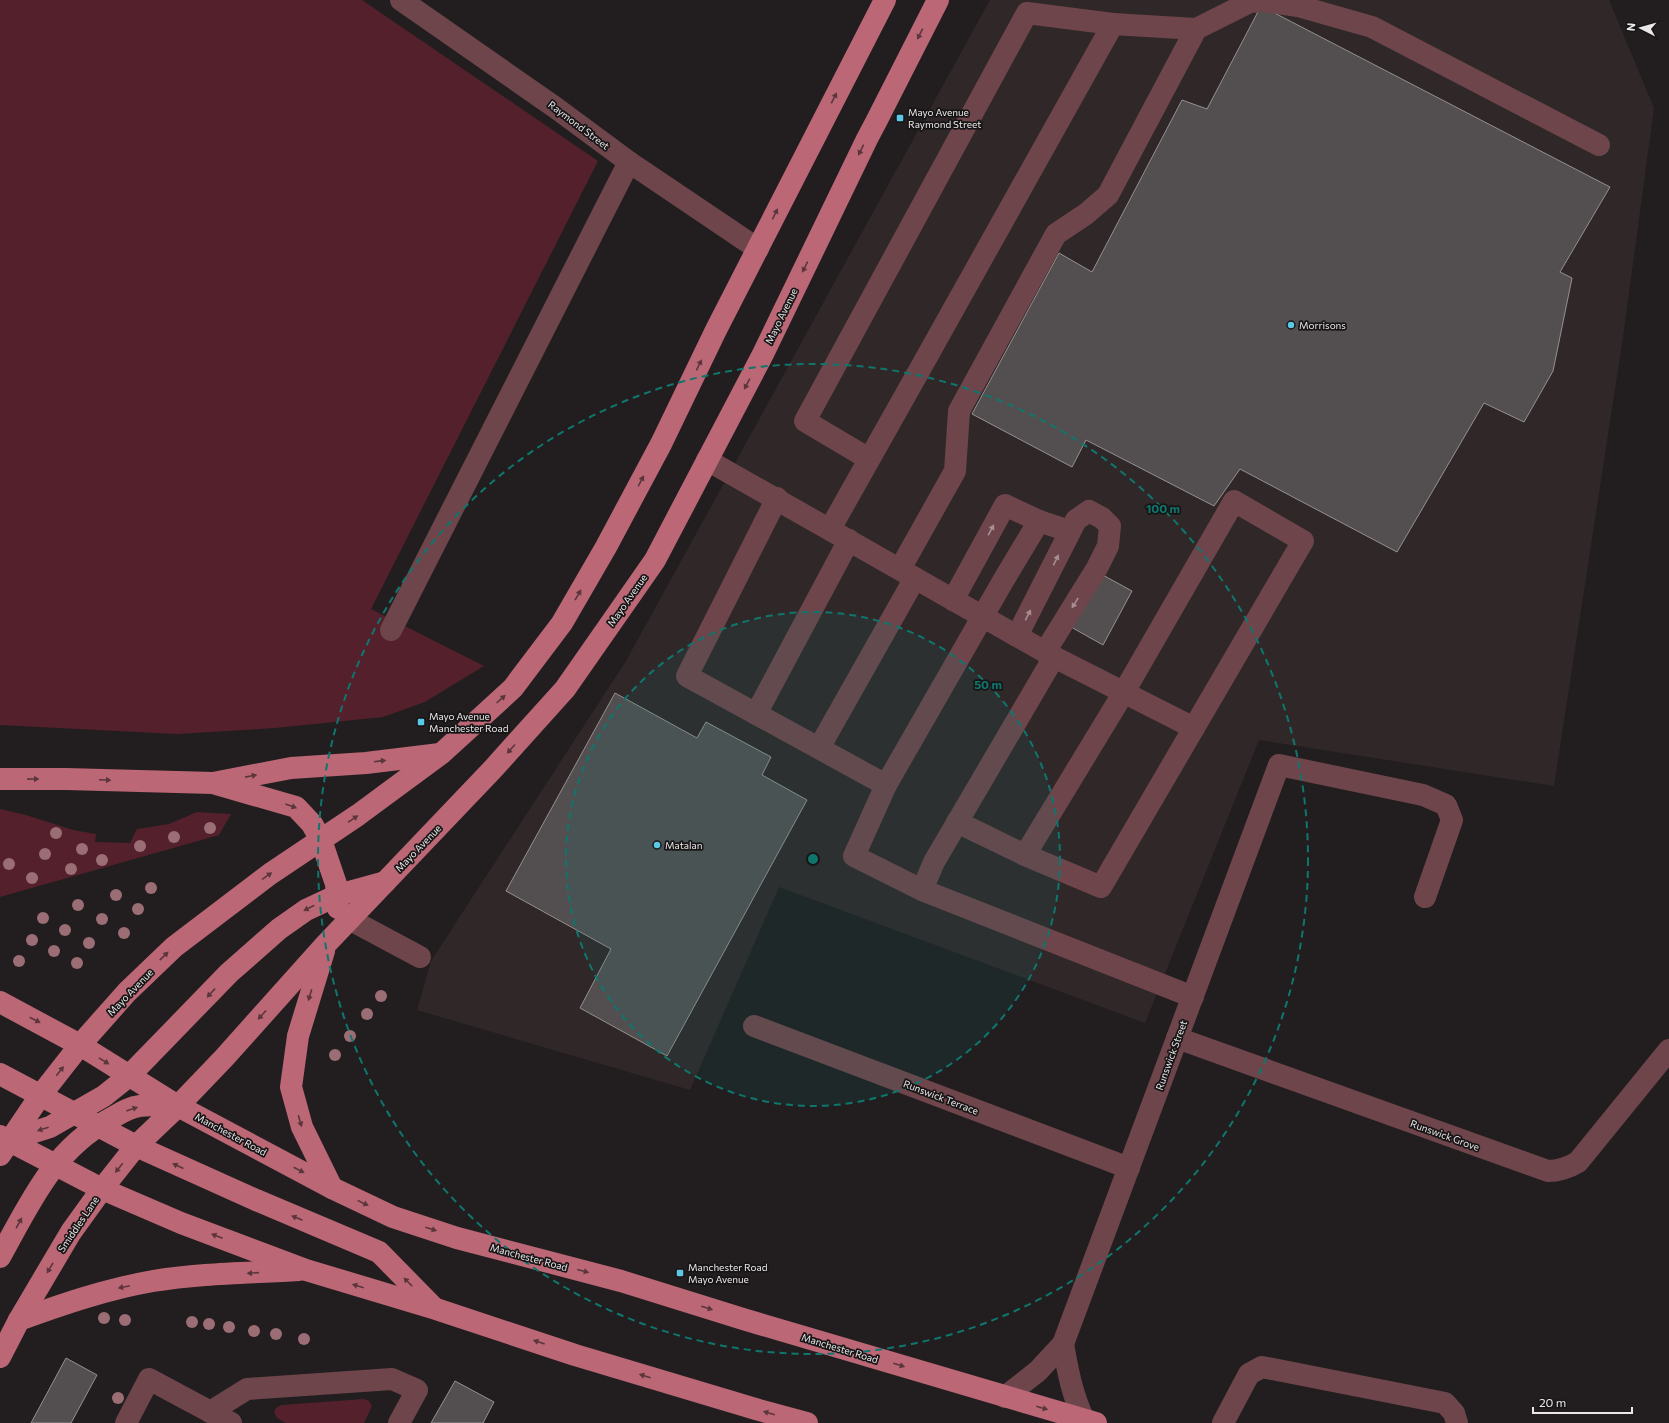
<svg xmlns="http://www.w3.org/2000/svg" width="1669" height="1423" viewBox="0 0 1669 1423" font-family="Commissioner,sans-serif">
<rect width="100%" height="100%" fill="#221e1f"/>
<path fill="#302728" d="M990 0H1609L1654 108 1623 337 1554 786 1259 740 1145 1023 779 887 690 1090 417 1010 431 961 626 661Z"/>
<g fill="#54202c">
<path d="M0 0H362L598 161 371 609 484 666 425 702 383 717 275 728 177 734 0 725Z"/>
<path d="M0 809 26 815 73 830 96 834 95 842 130 843 137 829 169 824 197 812 231 814 219 835 0 897Z"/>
<path d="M364 1399 369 1401 372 1406 364 1423H286L277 1418 274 1412 276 1408 281 1405Z"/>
</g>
<g fill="#534f50" stroke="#959191">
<path d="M1261 6 1610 187 1560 272 1572 278 1553 371 1524 422 1484 403 1397 552 1240 469 1214 506 1086 440 1072 467 972 414 1059 253 1092 272 1182 100 1207 109Z"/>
<path d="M1099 573 1132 591 1103 645 1071 627Z"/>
<path d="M615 693 697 738 706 722 771 757 762 775 807 800 667 1056 580 1008 611 949 506 891Z"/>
<path d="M66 1358 97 1375 71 1423H31Z"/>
<path d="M455 1381 494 1402 483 1423H431Z"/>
</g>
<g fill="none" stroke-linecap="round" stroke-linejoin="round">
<g stroke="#6e454b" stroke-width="22">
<path d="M401 0 556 108 629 162 758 249"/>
<path d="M1113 24 1196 29"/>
<path d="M707 460 1054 657 934 862 922 890 1193 997"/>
<path d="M777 498 687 676 886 785 854 856 922 890"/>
<path d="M1234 501 1303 541 1101 887 1025 855 1124 692Z"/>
<path d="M830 529C925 361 1019 192 1113 24L1027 13 805 421 869 459"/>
<path d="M900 569 955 471 959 411 1056 234 1086 214 1108 195 1196 29 1250 2 1263 1 1298 6 1372 27 1599 145"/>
<path d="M953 600 1005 505 1039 521"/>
<path d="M391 630 629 162"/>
<path d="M1017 636 1076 520 1089 511 1102 518 1110 526 1108 546 1097 568 1045 652"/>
<path d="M1054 657 1194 728"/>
<path d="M756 714 849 540"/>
<path d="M819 748 915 578"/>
<path d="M886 785 1003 581 1039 521 1069 531"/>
<path d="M957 822 1025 855"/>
<path d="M349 919 420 957"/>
<path d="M754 1026 1129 1168"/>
<path d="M1177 1038 1548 1171C1560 1171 1568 1168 1578 1162L1669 1050"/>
<path d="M1063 1344C1068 1372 1072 1394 1084 1420"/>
<path d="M1005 1397 1038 1371 1063 1344 1279 765 1423 795 1446 805 1452 820 1425 897"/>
<path d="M210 1412 247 1389 392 1379 417 1390 399 1423"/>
<path d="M126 1423 149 1379 231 1423"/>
<path d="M1223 1423 1249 1374 1262 1367 1445 1403 1454 1413 1457 1423"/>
</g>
<g stroke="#bc6776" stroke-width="22">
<path d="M0 779H66L213 783 291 768 366 763 440 754"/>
<path d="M216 784 296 807 312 824 321 840 336 884 338 908"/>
<path d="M324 951 298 1036 291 1087 302 1127 332 1188"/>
<path d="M0 1002 80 1045 178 1106 332 1188 393 1217 457 1238 621 1281 743 1319 1096 1423"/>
<path d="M0 1074 136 1146 256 1200 379 1252 433 1307"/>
<path d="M0 1136 102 1189 181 1223 306 1270 436 1309 575 1355 759 1410 807 1423"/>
<path d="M9 1140 50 1127 104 1096 129 1076 229 973 279 929 306 910 338 895 385 882"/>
<path d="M0 1155 40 1096 80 1045 127 992 174 947 270 874 358 815 442 753 513 688 562 623 606 547 661 444 716 330 885 0"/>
<path d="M0 1257C30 1203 53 1150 110 1119 119 1114 129 1107 140 1106 152 1104 165 1106 177 1106"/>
<path d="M19 1320C63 1304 107 1289 153 1281 200 1273 251 1273 299 1270"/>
<path d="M0 1357 19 1320 71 1232 102 1189 136 1146 178 1106 224 1058 326 944 492 770 565 689 655 560 763 354 867 139 877 120 938 0"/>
</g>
</g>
<g fill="#9b6d74">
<circle cx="210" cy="828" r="6"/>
<circle cx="56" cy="833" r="6"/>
<circle cx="174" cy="837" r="6"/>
<circle cx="140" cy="846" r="6"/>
<circle cx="82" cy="849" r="6"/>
<circle cx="45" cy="854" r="6"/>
<circle cx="102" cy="860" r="6"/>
<circle cx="9" cy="864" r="6"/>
<circle cx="71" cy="869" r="6"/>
<circle cx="32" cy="878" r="6"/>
<circle cx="151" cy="888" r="6"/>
<circle cx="116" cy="895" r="6"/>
<circle cx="78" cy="905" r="6"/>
<circle cx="138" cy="909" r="6"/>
<circle cx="43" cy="918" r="6"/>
<circle cx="102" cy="919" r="6"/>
<circle cx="65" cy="930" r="6"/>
<circle cx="124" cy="933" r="6"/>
<circle cx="32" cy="940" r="6"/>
<circle cx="89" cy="943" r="6"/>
<circle cx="54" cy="951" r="6"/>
<circle cx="19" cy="961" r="6"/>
<circle cx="77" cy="963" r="6"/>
<circle cx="381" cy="996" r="6"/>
<circle cx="367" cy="1014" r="6"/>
<circle cx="350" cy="1036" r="6"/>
<circle cx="335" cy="1055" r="6"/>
<circle cx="104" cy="1318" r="6"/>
<circle cx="125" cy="1320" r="6"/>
<circle cx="192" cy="1322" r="6"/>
<circle cx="209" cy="1324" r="6"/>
<circle cx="229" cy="1327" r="6"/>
<circle cx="254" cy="1331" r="6"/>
<circle cx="276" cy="1334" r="6"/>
<circle cx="304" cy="1339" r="6"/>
<circle cx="118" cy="1398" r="6"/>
</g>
<defs><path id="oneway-solid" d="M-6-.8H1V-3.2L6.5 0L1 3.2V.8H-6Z"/></defs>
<g fill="#5a363c">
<use href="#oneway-solid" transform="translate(920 34) rotate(116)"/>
<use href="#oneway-solid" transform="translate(834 98) rotate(-63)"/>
<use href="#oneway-solid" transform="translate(861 150) rotate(116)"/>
<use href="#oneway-solid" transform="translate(775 214) rotate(-64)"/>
<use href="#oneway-solid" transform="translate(805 267) rotate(116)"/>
<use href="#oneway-solid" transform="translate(699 365) rotate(-64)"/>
<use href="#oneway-solid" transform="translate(747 384) rotate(118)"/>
<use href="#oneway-solid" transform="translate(641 481) rotate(-62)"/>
<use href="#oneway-solid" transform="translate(578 595) rotate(-60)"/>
<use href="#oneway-solid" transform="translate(501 699) rotate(-42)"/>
<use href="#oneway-solid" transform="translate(511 749) rotate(132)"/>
<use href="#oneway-solid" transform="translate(380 761) rotate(-7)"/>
<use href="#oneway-solid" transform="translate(251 776) rotate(-11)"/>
<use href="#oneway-solid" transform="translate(33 779) rotate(-1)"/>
<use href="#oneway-solid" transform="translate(105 780) rotate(2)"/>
<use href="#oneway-solid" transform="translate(291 806) rotate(20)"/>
<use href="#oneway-solid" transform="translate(353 819) rotate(-34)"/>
<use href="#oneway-solid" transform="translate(267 876) rotate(-35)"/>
<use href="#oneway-solid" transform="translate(309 908) rotate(153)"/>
<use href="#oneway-solid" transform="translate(164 956) rotate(-44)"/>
<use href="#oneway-solid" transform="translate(211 993) rotate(133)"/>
<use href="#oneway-solid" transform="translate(310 995) rotate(107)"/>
<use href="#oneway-solid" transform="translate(262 1015) rotate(132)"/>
<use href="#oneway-solid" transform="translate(35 1020) rotate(27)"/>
<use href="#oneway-solid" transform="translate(104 1061) rotate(32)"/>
<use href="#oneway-solid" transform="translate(60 1071) rotate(-52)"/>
<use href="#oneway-solid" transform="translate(132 1109) rotate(-19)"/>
<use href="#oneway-solid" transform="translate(300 1121) rotate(74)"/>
<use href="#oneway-solid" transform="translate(43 1129) rotate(162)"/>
<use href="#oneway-solid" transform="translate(178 1166) rotate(-155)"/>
<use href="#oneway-solid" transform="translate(119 1168) rotate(129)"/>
<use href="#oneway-solid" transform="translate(299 1170) rotate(28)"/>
<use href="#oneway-solid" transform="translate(363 1203) rotate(26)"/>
<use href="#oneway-solid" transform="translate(297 1218) rotate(-157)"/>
<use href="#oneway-solid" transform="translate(19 1223) rotate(-61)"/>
<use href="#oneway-solid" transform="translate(431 1229) rotate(18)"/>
<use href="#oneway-solid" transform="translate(217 1236) rotate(-159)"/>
<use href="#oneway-solid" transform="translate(50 1268) rotate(121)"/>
<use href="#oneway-solid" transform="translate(583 1271) rotate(15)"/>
<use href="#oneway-solid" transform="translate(253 1273) rotate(176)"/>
<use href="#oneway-solid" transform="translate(408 1282) rotate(-135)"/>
<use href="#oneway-solid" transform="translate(358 1286) rotate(-163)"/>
<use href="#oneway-solid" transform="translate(124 1287) rotate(168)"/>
<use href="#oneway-solid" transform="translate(707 1308) rotate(17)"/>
<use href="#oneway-solid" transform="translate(539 1342) rotate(-161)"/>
<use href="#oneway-solid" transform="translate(899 1365) rotate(17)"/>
<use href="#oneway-solid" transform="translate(645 1376) rotate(-163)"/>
<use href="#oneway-solid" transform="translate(1042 1408) rotate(16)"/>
<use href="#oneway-solid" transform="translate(769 1413) rotate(-164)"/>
</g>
<g fill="#a68e92">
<use href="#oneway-solid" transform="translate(991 530) rotate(-61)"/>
<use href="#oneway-solid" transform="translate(1056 560) rotate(-64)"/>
<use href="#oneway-solid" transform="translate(1075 603) rotate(122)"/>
<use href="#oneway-solid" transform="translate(1028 615) rotate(-63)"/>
</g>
<circle cx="813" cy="859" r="247" fill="#0f766e" fill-opacity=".12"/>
<g fill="none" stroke="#0f766e" stroke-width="2" stroke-dasharray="7 5">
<circle cx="813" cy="859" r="247"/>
<circle cx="813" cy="859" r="495"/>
</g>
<g fill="#5bc8e6" stroke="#181516" stroke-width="1.5">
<rect x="896" y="114" width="8" height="8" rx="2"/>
<circle cx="1291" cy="325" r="4"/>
<rect x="417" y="718" width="8" height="8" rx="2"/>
<circle cx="657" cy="845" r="4"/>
<rect x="676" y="1269" width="8" height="8" rx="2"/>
</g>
<g text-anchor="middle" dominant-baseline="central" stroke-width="3.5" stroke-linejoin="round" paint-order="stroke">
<g font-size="10" fill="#eae7e8" stroke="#181516" text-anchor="start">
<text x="908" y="112">Mayo Avenue<tspan x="908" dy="12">Raymond Street</tspan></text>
<text x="1299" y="325">Morrisons</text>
<text x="429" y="716">Mayo Avenue<tspan x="429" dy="12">Manchester Road</tspan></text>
<text x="665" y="845">Matalan</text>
<text x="688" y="1267">Manchester Road<tspan x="688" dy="12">Mayo Avenue</tspan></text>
</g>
<g font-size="10" fill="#eae7e8" stroke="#181516">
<text transform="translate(579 125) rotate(37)">Raymond Street</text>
<text transform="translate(781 316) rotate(-64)">Mayo Avenue</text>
<text transform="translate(627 600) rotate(-55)">Mayo Avenue</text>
<text transform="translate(418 848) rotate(-46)">Mayo Avenue</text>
<text transform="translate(130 992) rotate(-46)">Mayo Avenue</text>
<text transform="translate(1171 1055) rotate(-70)">Runswick Street</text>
<text transform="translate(941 1097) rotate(21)">Runswick Terrace</text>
<text transform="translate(231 1134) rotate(28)">Manchester Road</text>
<text transform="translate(1445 1135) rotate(20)">Runswick Grove</text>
<text transform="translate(78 1224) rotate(-56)">Smiddles Lane</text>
<text transform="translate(529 1257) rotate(15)">Manchester Road</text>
<text transform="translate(840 1348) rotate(17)">Manchester Road</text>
</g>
</g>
<circle cx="813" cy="859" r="6" fill="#0f766e" stroke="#181516" stroke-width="2"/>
<g font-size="12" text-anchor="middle" font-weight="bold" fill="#0f766e" stroke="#181516" stroke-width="3.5" stroke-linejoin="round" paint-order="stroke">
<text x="1163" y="513">100 m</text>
<text x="988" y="689">50 m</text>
</g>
<g transform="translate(1641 28) rotate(276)" stroke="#181516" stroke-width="3" paint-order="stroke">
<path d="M0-3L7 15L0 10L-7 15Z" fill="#eae7e8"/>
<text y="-6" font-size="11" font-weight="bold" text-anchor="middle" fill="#eae7e8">N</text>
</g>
<path d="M1533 1407v6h99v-6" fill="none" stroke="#eae7e8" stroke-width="2"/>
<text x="1539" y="1407" font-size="12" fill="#eae7e8" stroke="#181516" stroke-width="3" paint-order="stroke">20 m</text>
</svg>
